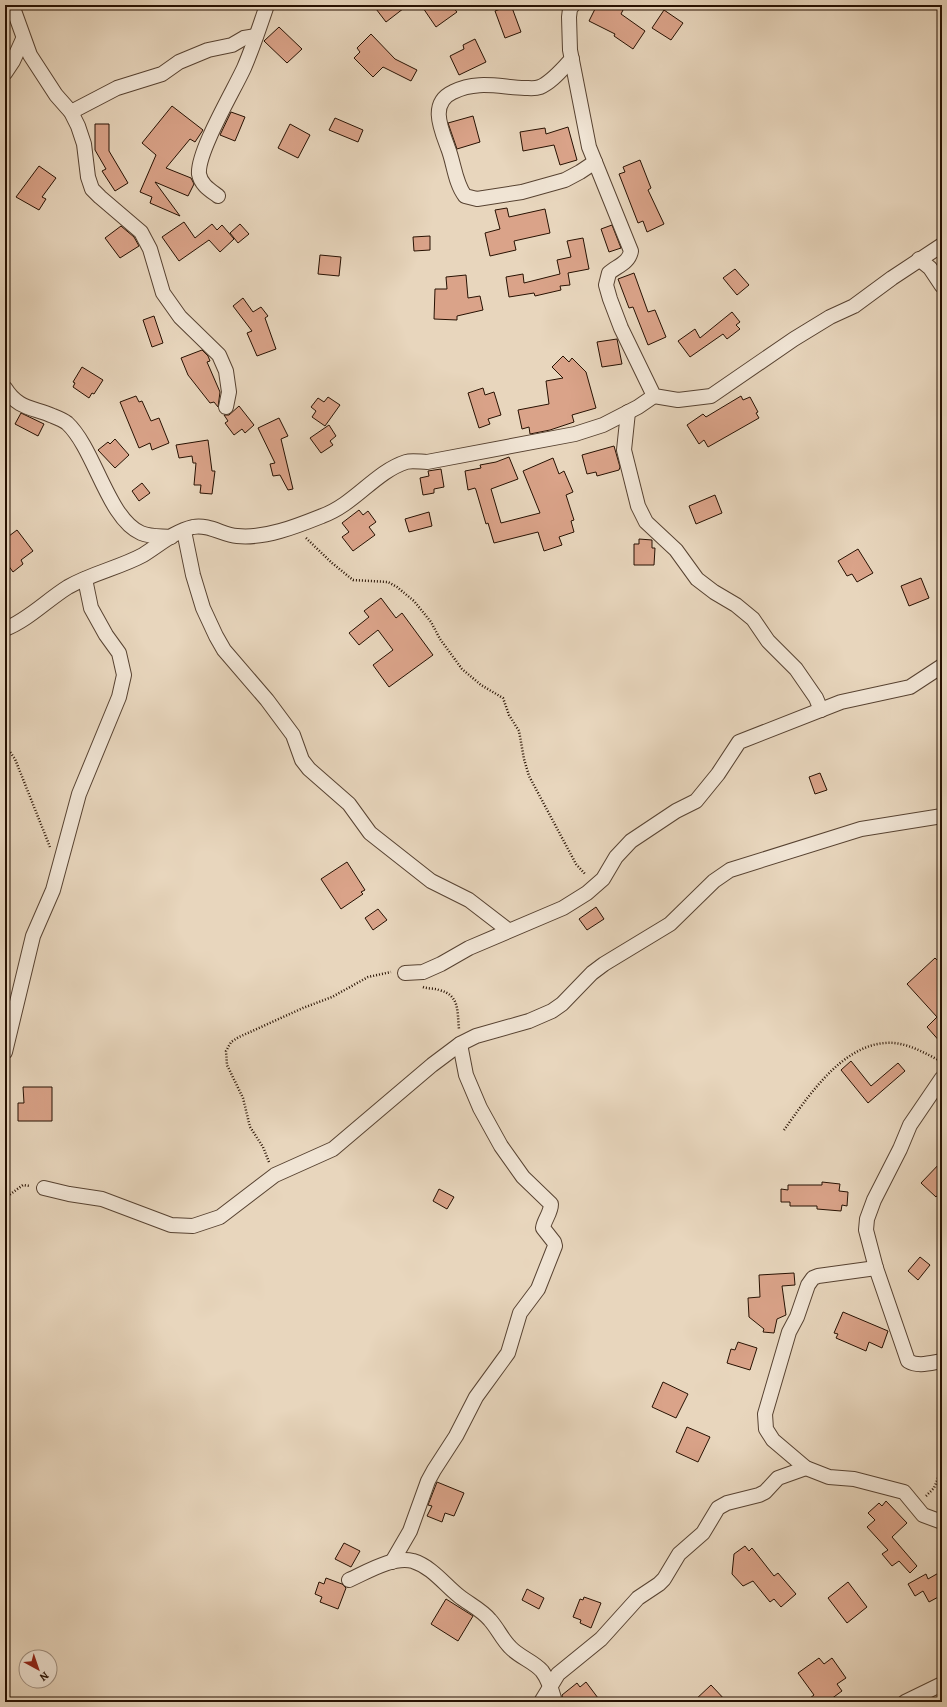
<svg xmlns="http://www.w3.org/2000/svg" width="947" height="1707" viewBox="0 0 947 1707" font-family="Alegreya,serif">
<rect width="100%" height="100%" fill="#e8d6bd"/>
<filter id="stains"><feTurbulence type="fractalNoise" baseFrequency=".005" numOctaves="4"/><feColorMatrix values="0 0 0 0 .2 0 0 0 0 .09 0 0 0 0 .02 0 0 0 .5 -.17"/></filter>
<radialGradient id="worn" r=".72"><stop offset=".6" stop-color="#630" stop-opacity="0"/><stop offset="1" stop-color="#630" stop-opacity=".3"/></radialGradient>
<g fill="#daa389" stroke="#271102">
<path d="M373 5H408L386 22Z"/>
<path d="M421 5H451L457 12 436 27Z"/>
<path d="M511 5 521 32 505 38 495 11Z"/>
<path d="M597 5H613L623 10 621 14 645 31 633 49 614 36 615 34 589 21Z"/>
<path d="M664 10 683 23 671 40 652 28Z"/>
<path d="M279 27 302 49 287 63 264 41Z"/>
<path d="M371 34 395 59 417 70 411 81 383 67 373 77 354 58 360 52 357 48Z"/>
<path d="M475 39 486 62 459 75 450 56 464 49 463 45Z"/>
<path d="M172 106 203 130 195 142 190 139 166 168 191 178 194 184 188 196 155 182 180 216 150 203 152 197 140 192 156 155 142 143Z"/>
<path d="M231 112 245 117 235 141 220 135Z"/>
<path d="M473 116 480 142 457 149 448 123Z"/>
<path d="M335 118 363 130 358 142 329 130Z"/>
<path d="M95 124H109V151L128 183 115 191 102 171 106 169 95 150Z"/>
<path d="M290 124 310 135 298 158 278 148Z"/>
<path d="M568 127 577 160 560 165 554 145 523 151 520 132 545 128 546 134Z"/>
<path d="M640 160 651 188 648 190 664 224 647 232 643 221 638 223 619 174 625 172 623 167Z"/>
<path d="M39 166 56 178 42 197 46 199 39 210 16 197Z"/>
<path d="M507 208 509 217 545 209 550 233 514 241 516 250 490 256 485 233 500 229 495 210Z"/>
<path d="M184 222 195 238 212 224 217 230 222 225 234 239 220 252 209 240 179 261 162 237Z"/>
<path d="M240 224 249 234 238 243 230 233Z"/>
<path d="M612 225 621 248 609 252 601 229Z"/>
<path d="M121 226 134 237 139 246 120 258 105 238Z"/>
<path d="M430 236V250L414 251 413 237Z"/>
<path d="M583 238 589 269 568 273 570 285 560 286 561 290 535 296 534 293 509 297 506 277 523 274 524 283 560 274 557 260 571 257 567 241Z"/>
<path d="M320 255 341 257 339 276 318 274Z"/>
<path d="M735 269 749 285 737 295 723 278Z"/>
<path d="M634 273 648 312 655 310 666 337 648 345 633 307 629 308 618 279Z"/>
<path d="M466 275 468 298 480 296 483 310 457 316V320L434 319 435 289H447L446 277Z"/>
<path d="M243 298 253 312 261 307 268 316 265 318 276 349 257 356 247 333 252 331 233 306Z"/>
<path d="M732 312 740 322 736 325 740 329 727 339 723 334 690 357 678 341 695 329 700 338Z"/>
<path d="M154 316 163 343 152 347 143 320Z"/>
<path d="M617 339 622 364 602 367 597 342Z"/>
<path d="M202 350 208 356 210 361 207 362 220 392 218 407 214 402 210 403 188 375 181 358Z"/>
<path d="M563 356 569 362 572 358 586 372 596 408 572 415 574 422 550 430 530 434 529 427 522 429 518 410 549 404 546 381 563 378 552 367Z"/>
<path d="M82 367 103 380 94 394 92 393 89 398 73 387 75 383 73 382Z"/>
<path d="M483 388 485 395 494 392 501 415 488 419 490 424 479 428 468 393Z"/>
<path d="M136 396 139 402 142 401 151 421 159 418 169 443 152 450 150 443 139 448 120 402Z"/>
<path d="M741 396 743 400 750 397 758 412 756 413 759 418 708 447 704 440 699 444 687 425 703 414 706 417Z"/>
<path d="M328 397 340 405 325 426 312 417 316 411 311 407 318 398 324 402Z"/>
<path d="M239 406 254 425 245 433 242 429 234 435 225 423 228 421 224 415H229Z"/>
<path d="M21 413 44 424 38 436 15 424Z"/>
<path d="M279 418 288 436 281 439 293 489 288 490 280 475 273 476 270 464 275 463 258 428Z"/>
<path d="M329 425 336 436 330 441 333 445 321 453 310 438Z"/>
<path d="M115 439 129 455 115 468 98 450 108 442 110 444Z"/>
<path d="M208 440 212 471H215L212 494 200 493 201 485H194L196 463H193L192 456 179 458 176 445Z"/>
<path d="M614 446 620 467 619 470 597 476 596 472 587 474 582 455Z"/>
<path d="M509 457 518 479 491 489 501 523 540 513 523 471 553 458 559 474 564 471 573 492 566 495 574 520 571 521 574 532 559 537 562 545 544 551 538 532 494 543 488 523 486 524 476 490 475 488 468 490 465 471 481 468 480 465 496 462Z"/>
<path d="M441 469 444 487 434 489V493L423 495 420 478 429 476 428 471Z"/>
<path d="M142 483 150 493 139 501 132 491Z"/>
<path d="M715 495 722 513 696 524 689 506Z"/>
<path d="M359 510 363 515 368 511 376 522 369 527 375 535 353 551 342 537 349 532 342 523Z"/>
<path d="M429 512 432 526 409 532 405 519Z"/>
<path d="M17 530 33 551 21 560 23 564 13 572 5 561V539Z"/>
<path d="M639 539 652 540V548H655L654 565H634V544H639Z"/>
<path d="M858 549 873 573 857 582 852 574 847 576 838 561Z"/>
<path d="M921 578 929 598 909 606 901 586Z"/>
<path d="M381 598 396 618 402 613 433 655 389 687 373 665 393 650 378 630 359 645 349 633 369 617 364 611Z"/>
<path d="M820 773 827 790 815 794 809 777Z"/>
<path d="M347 862 365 890 361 892 363 894 341 909 321 879Z"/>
<path d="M596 907 604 919 587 930 579 919Z"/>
<path d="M378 909 387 920 373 930 365 918Z"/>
<path d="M935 958 942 965V1044L927 1027 937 1017 907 984Z"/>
<path d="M851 1061 871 1086 898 1063 905 1071 868 1103 841 1070Z"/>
<path d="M23 1087H52V1121H18V1103H24Z"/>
<path d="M942 1161V1190L936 1197 921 1183Z"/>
<path d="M822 1182 840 1184 839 1191 848 1192 847 1206 842 1205 841 1211 817 1209V1206H790V1202H781V1189L788 1190V1185H822Z"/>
<path d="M439 1189 454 1197 447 1209 433 1201Z"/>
<path d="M920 1257 930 1265 918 1280 908 1271Z"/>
<path d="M794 1273 795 1285 782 1286 786 1315 777 1319 774 1333 763 1332 764 1329 749 1317 748 1298 760 1297 759 1275Z"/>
<path d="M843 1312 888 1331 882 1348 869 1342 866 1351 836 1338 838 1334 834 1333Z"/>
<path d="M738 1342 757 1348 750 1370 727 1363 731 1349 735 1350Z"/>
<path d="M663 1382 688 1394 676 1418 652 1407Z"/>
<path d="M687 1427 710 1437 698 1462 676 1452Z"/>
<path d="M437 1482 464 1493 454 1516 445 1513 442 1522 427 1516 432 1506 428 1505Z"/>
<path d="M886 1501 907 1523 892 1537 917 1566 910 1573 899 1561 892 1566 882 1554 888 1550 867 1527 875 1520 868 1513 879 1503 882 1506Z"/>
<path d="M344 1543 360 1551 351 1567 335 1559Z"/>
<path d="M745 1546 749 1551 752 1548 774 1576 778 1573 796 1594 781 1607 774 1599 770 1602 753 1581 743 1586 732 1574 734 1554Z"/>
<path d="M942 1571V1595L929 1602 923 1591 915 1596 908 1584 926 1574 928 1579Z"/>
<path d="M326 1578 342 1584 346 1588 338 1609 320 1602 322 1597 315 1594 319 1582 324 1584Z"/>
<path d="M848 1582 867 1607 847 1623 828 1598Z"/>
<path d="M527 1589 544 1598 539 1609 522 1600Z"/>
<path d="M584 1597 601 1603 591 1628 580 1623 581 1620 573 1617 580 1599 583 1600Z"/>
<path d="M446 1599 473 1616 458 1641 431 1624Z"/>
<path d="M819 1658 824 1664 832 1658 846 1678 837 1684 842 1691 827 1702H805L814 1695 798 1673Z"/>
<path d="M586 1682 601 1702H563L562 1695 577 1683 580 1687Z"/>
<path d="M711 1685 727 1702H693Z"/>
</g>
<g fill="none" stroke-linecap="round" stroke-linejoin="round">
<g stroke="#574231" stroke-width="16">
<g id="minor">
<path d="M12 5 30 55 56 95 71 112 78 126 84 144 88 177 92 189 100 197 141 232 150 249 163 293 180 317 219 355 226 371 229 392 226 407"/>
<path d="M573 5 570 9 569 17 570 50 589 147 631 251C629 263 617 266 609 273L606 285 610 299 621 328 654 396 678 400 711 396 794 339 830 317 854 306 892 278 942 245"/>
<path d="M572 59C562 69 552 82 540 87 535 89 529 88 525 88 499 87 477 80 453 92 429 103 441 129 448 148 454 163 455 183 465 196L477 199 522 192 565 180 580 172 595 162"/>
<path d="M5 73 13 61 23 39"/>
<path d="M71 112 117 88 162 74 179 62 208 50 232 45 244 38 256 36"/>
<path d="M218 196C210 190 201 185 199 174 197 152 234 90 244 68 253 47 260 26 267 5"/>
<path d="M919 259 930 268 942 286"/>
<path d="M5 388C18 409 32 407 53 416 58 418 63 420 67 423 95 449 108 519 141 533 150 537 161 536 171 537"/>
<path d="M628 412 624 450 638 506 646 522 676 550 697 579 714 592 736 605 753 619 768 641 796 669 816 698 821 710"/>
<path d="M184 531 193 575 203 608 216 636 224 650 267 700 293 735 302 760 309 769 349 804 370 833 431 881 469 900 508 930"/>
<path d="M5 629C28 620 47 600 68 587 92 573 119 568 143 555 159 545 175 531 193 527 209 524 223 535 237 536 265 539 297 526 322 516 355 504 375 472 406 462 412 460 421 462 427 462L575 434 603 425 638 407 654 396"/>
<path d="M405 973 423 972 441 964 469 948 563 908 587 893 603 879 616 857 631 841 676 811 696 801 718 774 739 742 841 702 910 687 942 666"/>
<path d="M5 1052 33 936 53 890 79 794 119 697 124 675 119 653 106 635 91 608 85 579"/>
<path d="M942 1078 910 1125 900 1149 874 1200 867 1219 866 1230 876 1268 908 1361C918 1367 930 1363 942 1361"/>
<path d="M44 1188 69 1194 102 1199 171 1225 193 1226 220 1217 275 1175 333 1149 432 1065 460 1044 476 1036 529 1021 552 1011 562 1004 592 973 604 964 670 924 714 881 730 870 861 829 942 816"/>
<path d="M876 1268 818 1276 813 1278 808 1285 797 1317 789 1332 765 1414 766 1429 773 1440 806 1468 829 1477 854 1479 904 1492 923 1515 942 1522"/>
<path d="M392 1562 410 1531 428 1481 434 1470 456 1436 476 1397 508 1353 520 1313 538 1289 555 1246 554 1242 543 1228C544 1220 551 1213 551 1204L523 1177 501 1146 480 1108 466 1075 460 1044"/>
<path d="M349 1580C367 1572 392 1556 413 1561 432 1567 444 1584 459 1596 469 1604 482 1610 490 1620 498 1629 502 1639 510 1647 519 1657 533 1661 542 1671 549 1680 552 1691 555 1702"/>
<path d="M541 1702 558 1674 601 1639 638 1598 659 1584 664 1579 679 1554 703 1533 718 1508 727 1503 759 1495 765 1492 778 1478 806 1468"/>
<path d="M905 1702 942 1684"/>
</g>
</g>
<g stroke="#271102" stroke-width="2.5" stroke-dasharray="1 2" stroke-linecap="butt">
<path d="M306 538 332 563 353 580 388 582 397 587 414 601 431 622 440 639 462 669 481 685 503 698 509 715 519 731 524 759 529 776 576 864 586 875"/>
<path d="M5 745 15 759 50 847"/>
<path d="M423 987C428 989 434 988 439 990 460 995 457 1011 459 1029"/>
<path d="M784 1130C807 1098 841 1046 885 1043 905 1041 925 1053 942 1062"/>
<path d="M269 1162 263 1147 250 1127 243 1098 227 1065 226 1051 231 1042 239 1037 303 1008 332 997 368 977 391 972"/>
<path d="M5 1198 23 1185 30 1186"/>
<path d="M926 1496 934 1488 942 1468"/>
</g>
<use href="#minor" stroke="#f0e4d4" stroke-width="14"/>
</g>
<rect width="947" height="1707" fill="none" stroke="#e8d6bd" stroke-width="20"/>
<rect x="6" y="6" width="935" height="1695" fill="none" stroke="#271102" stroke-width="2"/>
<rect x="10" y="10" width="927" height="1687" fill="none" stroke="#271102"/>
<g transform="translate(38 1669) rotate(140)"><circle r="19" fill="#f0e4d4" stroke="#a09080"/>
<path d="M0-3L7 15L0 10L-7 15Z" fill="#8f2418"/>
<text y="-6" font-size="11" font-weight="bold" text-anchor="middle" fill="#271102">N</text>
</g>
<rect width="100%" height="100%" filter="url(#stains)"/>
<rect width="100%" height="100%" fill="url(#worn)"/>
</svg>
